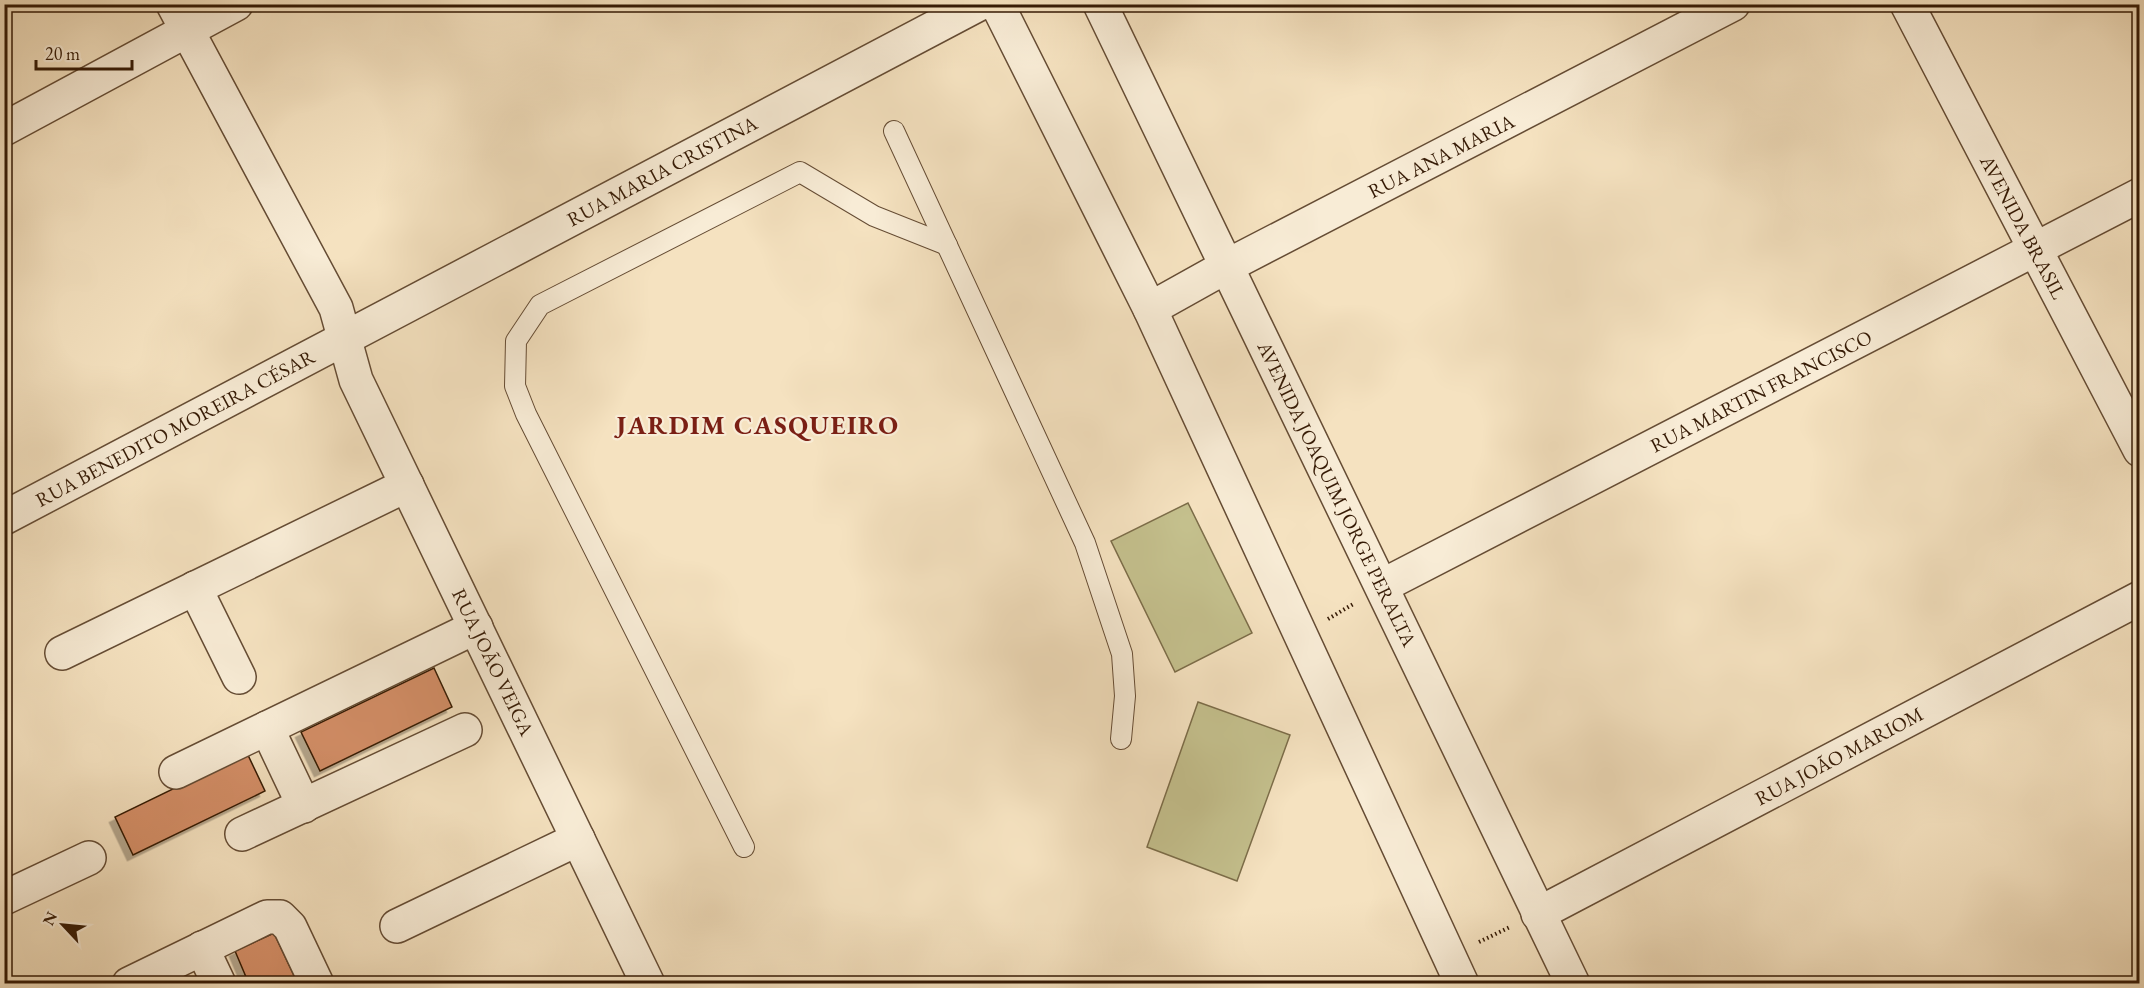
<svg xmlns="http://www.w3.org/2000/svg" width="2144" height="988" viewBox="0 0 2144 988" font-family="'EB Garamond',serif">
<defs>
<filter id="shadow"><feDropShadow dx="-5.5" dy="5.5" stdDeviation="0" flood-color="#0004"/></filter>
</defs>
<rect width="100%" height="100%" fill="#f5e2c0"/>
<filter id="stains"><feTurbulence type="fractalNoise" baseFrequency=".00333" numOctaves="4"/><feColorMatrix values="0 0 0 0 .2 0 0 0 0 .09 0 0 0 0 .02 0 0 0 .5 -.17"/></filter>
<radialGradient id="worn" r=".72"><stop offset=".6" stop-color="#630" stop-opacity="0"/><stop offset="1" stop-color="#630" stop-opacity=".3"/></radialGradient>
<g fill="#c4c08d" stroke="#7c6d49" stroke-width="1.5">
<path d="M1188 503 1252 633 1175 672 1111 541Z"/>
<path d="M1198 702 1290 735 1237 881 1147 847Z"/>
</g>
<g fill="#d58f68" stroke="#351a05" stroke-width="1.5" filter="url(#shadow)">
<path d="M434 668 452 707 320 771 301 732Z"/>
<path d="M247 753 265 791 133 855 115 817Z"/>
<path d="M274 933 298 984H249L235 951Z"/>
</g>
<g fill="none" stroke-linecap="round" stroke-linejoin="round">
<g stroke="#654c34" stroke-width="22">
<g id="service">
<path d="M894 131 1085 543 1122 654 1125 696 1121 739"/>
<path d="M744 847 526 414 515 386 516 341 540 305 800 172 874 216 947 245"/>
</g>
</g>
<g stroke="#654c34" stroke-width="36">
<g id="minor">
<path d="M173 4 336 308 356 380 648 984"/>
<path d="M1907 4 2140 450"/>
<path d="M4 129 236 4"/>
<path d="M1150 309 1227 266 1733 4"/>
<path d="M4 518 979 4"/>
<path d="M1382 586 2140 195"/>
<path d="M195 588 239 677"/>
<path d="M62 653 407 485"/>
<path d="M267 728 304 806"/>
<path d="M176 772 476 627"/>
<path d="M242 834 465 730"/>
<path d="M4 898 89 858"/>
<path d="M1538 914 2140 598"/>
<path d="M397 926 578 839"/>
<path d="M202 948 219 984"/>
<path d="M129 984 267 917H280L290 927 317 984"/>
</g>
</g>
<g stroke="#654c34" stroke-width="36">
<g id="tertiary">
<path d="M997 4 1150 309 1462 984"/>
<path d="M1100 4 1573 984"/>
</g>
</g>
<g stroke="#351a05" stroke-width="4" stroke-dasharray="1.5 3" stroke-linecap="butt">
<path d="M1328 619 1355 603"/>
<path d="M1479 942 1510 927"/>
</g>
<use href="#service" stroke="#f8ecd6" stroke-width="20"/>
<use href="#minor" stroke="#f8ecd6" stroke-width="33"/>
<use href="#tertiary" stroke="#f8ecd6" stroke-width="33"/>
</g>
<g text-anchor="middle" dominant-baseline="central" stroke-width="4.5" stroke-linejoin="round" paint-order="stroke">
<g font-size="20" fill="#351a05" stroke="#f8ecd6">
<text transform="translate(1441 156) rotate(-27)">RUA ANA MARIA</text>
<text transform="translate(662 171) rotate(-28)">RUA MARIA CRISTINA</text>
<text transform="translate(2023 227) rotate(62)">AVENIDA BRASIL</text>
<text transform="translate(1761 391) rotate(-27)">RUA MARTIN FRANCISCO</text>
<text transform="translate(175 428) rotate(-28)">RUA BENEDITO MOREIRA CÉSAR</text>
<text transform="translate(1337 494) rotate(64)">AVENIDA JOAQUIM JORGE PERALTA</text>
<text transform="translate(493 662) rotate(64)">RUA JOÃO VEIGA</text>
<text transform="translate(1839 756) rotate(-28)">RUA JOÃO MARIOM</text>
</g>
<g font-size="26" font-weight="bold" letter-spacing="1.5" fill="#7a1f14" stroke="#f8ecd6">
<text x="758" y="425">JARDIM CASQUEIRO</text>
</g>
</g>
<rect width="2144" height="988" fill="none" stroke="#f5e2c0" stroke-width="24"/>
<rect x="6" y="6" width="2132" height="976" fill="none" stroke="#351a05" stroke-width="3"/>
<rect x="12" y="12" width="2120" height="964" fill="none" stroke="#351a05" stroke-width="1.5"/>
<g transform="translate(63 925) rotate(296)" stroke="#f8ecd6" stroke-width="4.5" paint-order="stroke">
<path d="M0-4.5L10 22L0 15L-10 22Z" fill="#351a05"/>
<text y="-9" font-size="16" font-weight="bold" text-anchor="middle" fill="#351a05">N</text>
</g>
<path d="M36 60v9h96v-9" fill="none" stroke="#351a05" stroke-width="3"/>
<text x="45" y="60" font-size="18" fill="#351a05" stroke="#f8ecd6" stroke-width="4.5" paint-order="stroke">20 m</text>
<rect width="100%" height="100%" filter="url(#stains)"/>
<rect width="100%" height="100%" fill="url(#worn)"/>
</svg>
